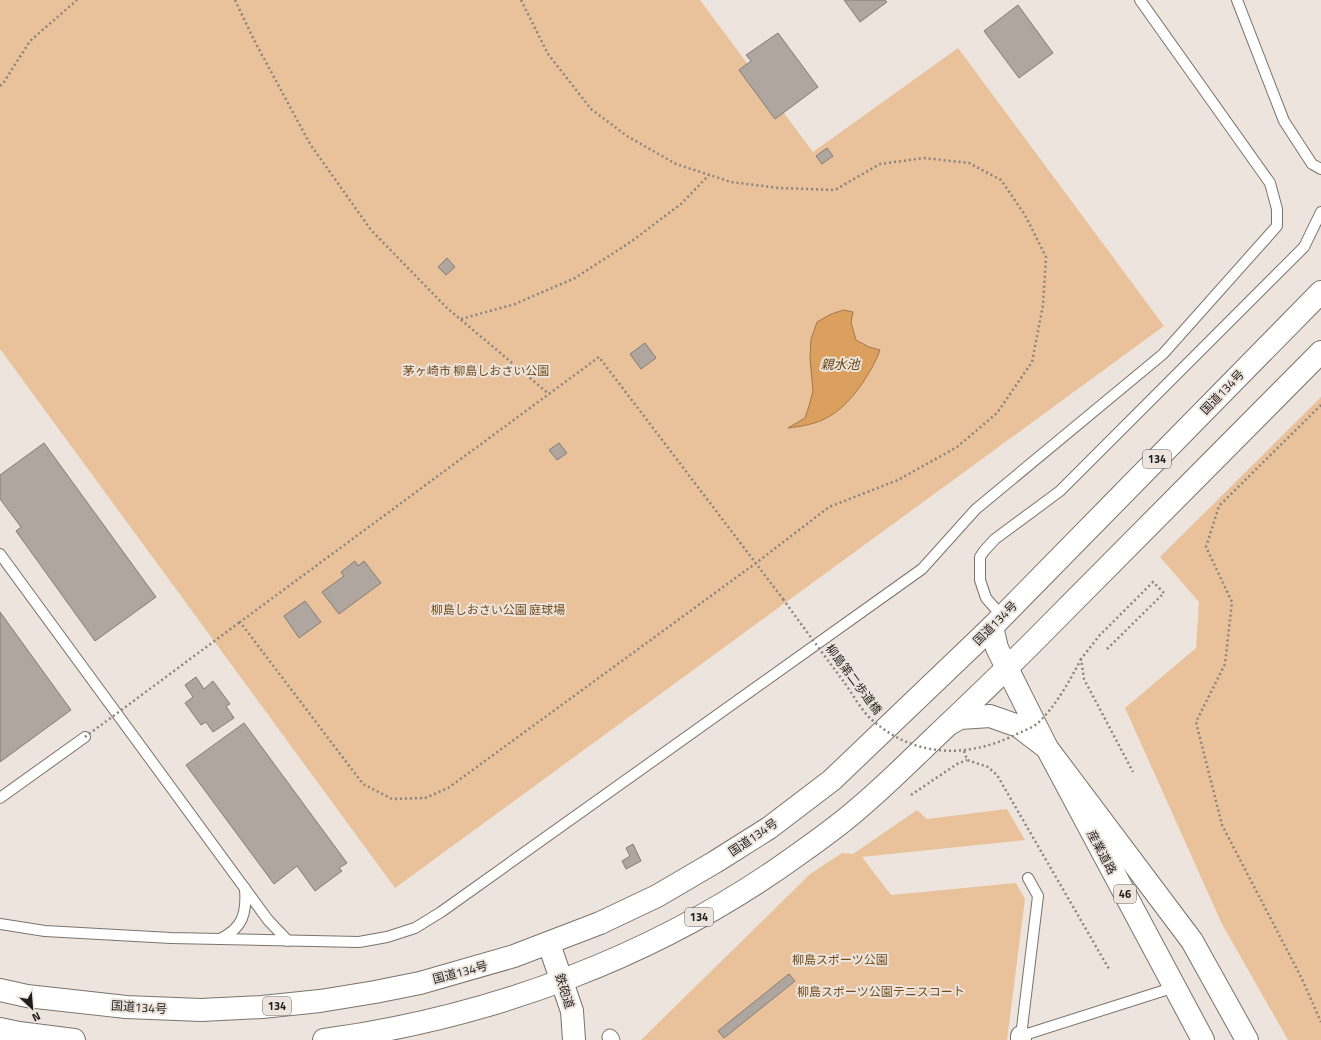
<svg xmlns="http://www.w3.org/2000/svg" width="1321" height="1040" viewBox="0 0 1321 1040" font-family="'Titillium Web','Noto Sans JP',sans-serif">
<rect width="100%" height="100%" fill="#ede5dd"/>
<g fill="#e9c29b">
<path d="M0 0H700L813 152 958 48 1164 326 395 888 0 349Z"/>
<path d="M1321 397V1040H1288L1222 924 1125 708 1196 648 1199 602 1160 557Z"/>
<path d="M1007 809 1025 840 862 857 891 895 1016 883 1025 899 1007 1040H641L810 874 842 853 853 854 917 810 927 819Z"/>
</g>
<path fill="#dba05e" stroke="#a3794a" d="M844 310 853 312 851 322 856 340 869 347 880 350C872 372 851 404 830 416 817 424 803 426 788 428L805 418 809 406 813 391 810 358 811 339 817 322 831 314Z"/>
<g fill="#afa79f" stroke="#837c75">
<path d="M844 0H885L887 2 860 22Z"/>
<path d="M1018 5 1053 53 1019 78 984 31Z"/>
<path d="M778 33 818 87 775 119 739 70 751 61 746 55Z"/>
<path d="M827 148 833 156 822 164 816 156Z"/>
<path d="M447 258 455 267 446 275 438 267Z"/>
<path d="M645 343 656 358 641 369 630 354Z"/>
<path d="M44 443 156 597 95 641 16 531 21 527 0 499V475Z"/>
<path d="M559 443 567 453 557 460 549 450Z"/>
<path d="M355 561 358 566 364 561 381 583 339 614 322 592 344 576 341 572Z"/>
<path d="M305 601 321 622 299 638 284 616Z"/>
<path d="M0 612 71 710 0 762Z"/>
<path d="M196 677 204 689 213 681 230 704 226 706 234 718 213 732 206 722 201 725 185 703 193 697 185 685Z"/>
<path d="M244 723 347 863 339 868 342 871 315 891 297 866 274 884 186 765Z"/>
<path d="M633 844 641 861 626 869 622 861 630 856 626 848Z"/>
<path d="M789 974 795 981 724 1038 718 1031Z"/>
</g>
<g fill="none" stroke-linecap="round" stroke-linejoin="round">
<g stroke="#7a736c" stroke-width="12">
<g id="service">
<path d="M1237 0 1284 121 1312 164 1321 169"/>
<path d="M0 554 268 920 288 941"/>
<path d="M1002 616 986 598 980 580V557L984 551 995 539 1060 491 1304 247 1321 212"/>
<path d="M0 798 85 737"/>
<path d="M1028 878 1038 896 1021 1036 1175 987"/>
<path d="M0 924 45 931 171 938 359 942 387 937 415 928 441 912 922 569 976 509 1163 354 1277 226V209L1270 183 1140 0"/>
<path d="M220 939C243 928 247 913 245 888"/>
</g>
</g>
<g stroke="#7a736c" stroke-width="17">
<path id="pedestrian" d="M610 1037 612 1040"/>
</g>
<g stroke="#7a736c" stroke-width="22">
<path id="minor" d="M1021 1040V1036"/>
</g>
<g stroke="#7a736c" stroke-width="24">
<path id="tertiary" d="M549 944 572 1011 574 1040"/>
</g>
<g stroke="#7a736c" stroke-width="24">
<g id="primary">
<path d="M992 627 997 648 1047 748 1203 1040"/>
<path d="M949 724 960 718 990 716 1018 726 1043 745"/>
</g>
</g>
<g stroke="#7a736c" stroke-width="24">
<g id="trunk">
<path d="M0 990 27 996 126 1007 201 1010 262 1007 320 1001 375 992 420 983 514 956 600 923 657 896 715 862 769 828 832 780 992 627 1321 292"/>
<path d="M0 1029 19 1033 74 1040"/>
<path d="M324 1040C493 1017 657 956 796 856 817 841 840 825 860 807 885 786 909 762 933 739 972 702 1011 665 1049 626 1140 535 1230 443 1321 352"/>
</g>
</g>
<g stroke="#7a736c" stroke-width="24">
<path id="motorway" d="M1047 748 1192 941 1247 1040"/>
</g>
<g stroke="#8a847e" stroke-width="2.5" stroke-dasharray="2 3" stroke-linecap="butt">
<path d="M235 0 254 40 310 144 371 230 447 308 549 394"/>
<path d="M521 0 548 54 591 109 627 136 676 164 731 182 779 188 835 190 880 164 924 158 969 163 1001 180 1025 215 1046 257 1043 305 1032 362 997 413 957 447 898 480 829 507 756 563 448 788 425 798 392 799 363 784 240 622 599 357 783 599"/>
<path d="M0 86 4 82 30 41 77 0"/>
<path d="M461 319 515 304 575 278 632 241 681 204 709 175"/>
<path d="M1321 405 1219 506 1206 547 1232 602 1225 664 1196 722 1222 825 1301 977 1321 1022"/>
<path d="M1107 649 1164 593 1153 582 1099 636 1081 659 1084 679 1133 772"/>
<path d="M964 751 967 760 988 767 997 775 1109 969"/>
<path d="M911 795 957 764 967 760"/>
</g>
<use href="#service" stroke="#fff" stroke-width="10"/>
<use href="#pedestrian" stroke="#fff" stroke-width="15"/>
<use href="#minor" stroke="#fff" stroke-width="20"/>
<use href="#tertiary" stroke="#fff" stroke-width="22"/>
<use href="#primary" stroke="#fff" stroke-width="22"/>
<use href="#trunk" stroke="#fff" stroke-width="22"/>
<use href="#motorway" stroke="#fff" stroke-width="22"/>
<g stroke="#8a847e" stroke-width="2.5" stroke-dasharray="2 3" stroke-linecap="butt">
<path d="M783 599C803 627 824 655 844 682 852 693 861 710 871 719 913 757 965 759 1015 735 1022 731 1033 728 1039 722 1057 704 1069 682 1081 659"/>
<path d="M85 737 240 622"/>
</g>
</g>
<g text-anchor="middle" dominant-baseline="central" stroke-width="4" stroke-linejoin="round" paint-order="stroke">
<g fill="#ede5dd" stroke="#5e5954" stroke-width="1">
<rect x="1143" y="450" width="28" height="18" rx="3"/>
<rect x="1114" y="885" width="22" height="18" rx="3"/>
<rect x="685" y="908" width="28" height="18" rx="3"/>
<rect x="263" y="997" width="28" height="18" rx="3"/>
</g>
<g font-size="11" font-weight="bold" fill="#201d1a">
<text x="1157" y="459">134</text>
<text x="1125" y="894">46</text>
<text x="699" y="917">134</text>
<text x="277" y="1006">134</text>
</g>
<g font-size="12" fill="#734b1a" stroke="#ede5dd">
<text x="476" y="370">茅ヶ崎市 柳島しおさい公園</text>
<text x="498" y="609">柳島しおさい公園 庭球場</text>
<text x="840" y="959">柳島スポーツ公園</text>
<text x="881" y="991">柳島スポーツ公園テニスコート</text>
</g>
<g font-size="12" fill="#201d1a" stroke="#ede5dd">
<text transform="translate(1222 392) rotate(-46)">国道134号</text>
<text transform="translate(995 623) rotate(-45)">国道134号</text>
<text transform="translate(854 679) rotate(53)">柳島第二歩道橋</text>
<text transform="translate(753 837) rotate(-34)">国道134号</text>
<text transform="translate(1102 852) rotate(62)">産業道路</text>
<text transform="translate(460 972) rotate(-15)">国道134号</text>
<text transform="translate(565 991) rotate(72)">鉄砲道</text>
<text transform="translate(139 1007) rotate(4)">国道134号</text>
</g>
<g font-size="13" font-style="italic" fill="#68410e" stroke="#ede5dd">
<text x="840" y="364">親水池</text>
</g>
</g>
<g transform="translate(32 1008) rotate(154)" stroke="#ede5dd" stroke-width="3" paint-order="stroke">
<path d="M0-3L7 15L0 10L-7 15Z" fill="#201d1a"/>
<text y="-6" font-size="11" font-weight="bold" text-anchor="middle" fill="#201d1a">N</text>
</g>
</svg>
